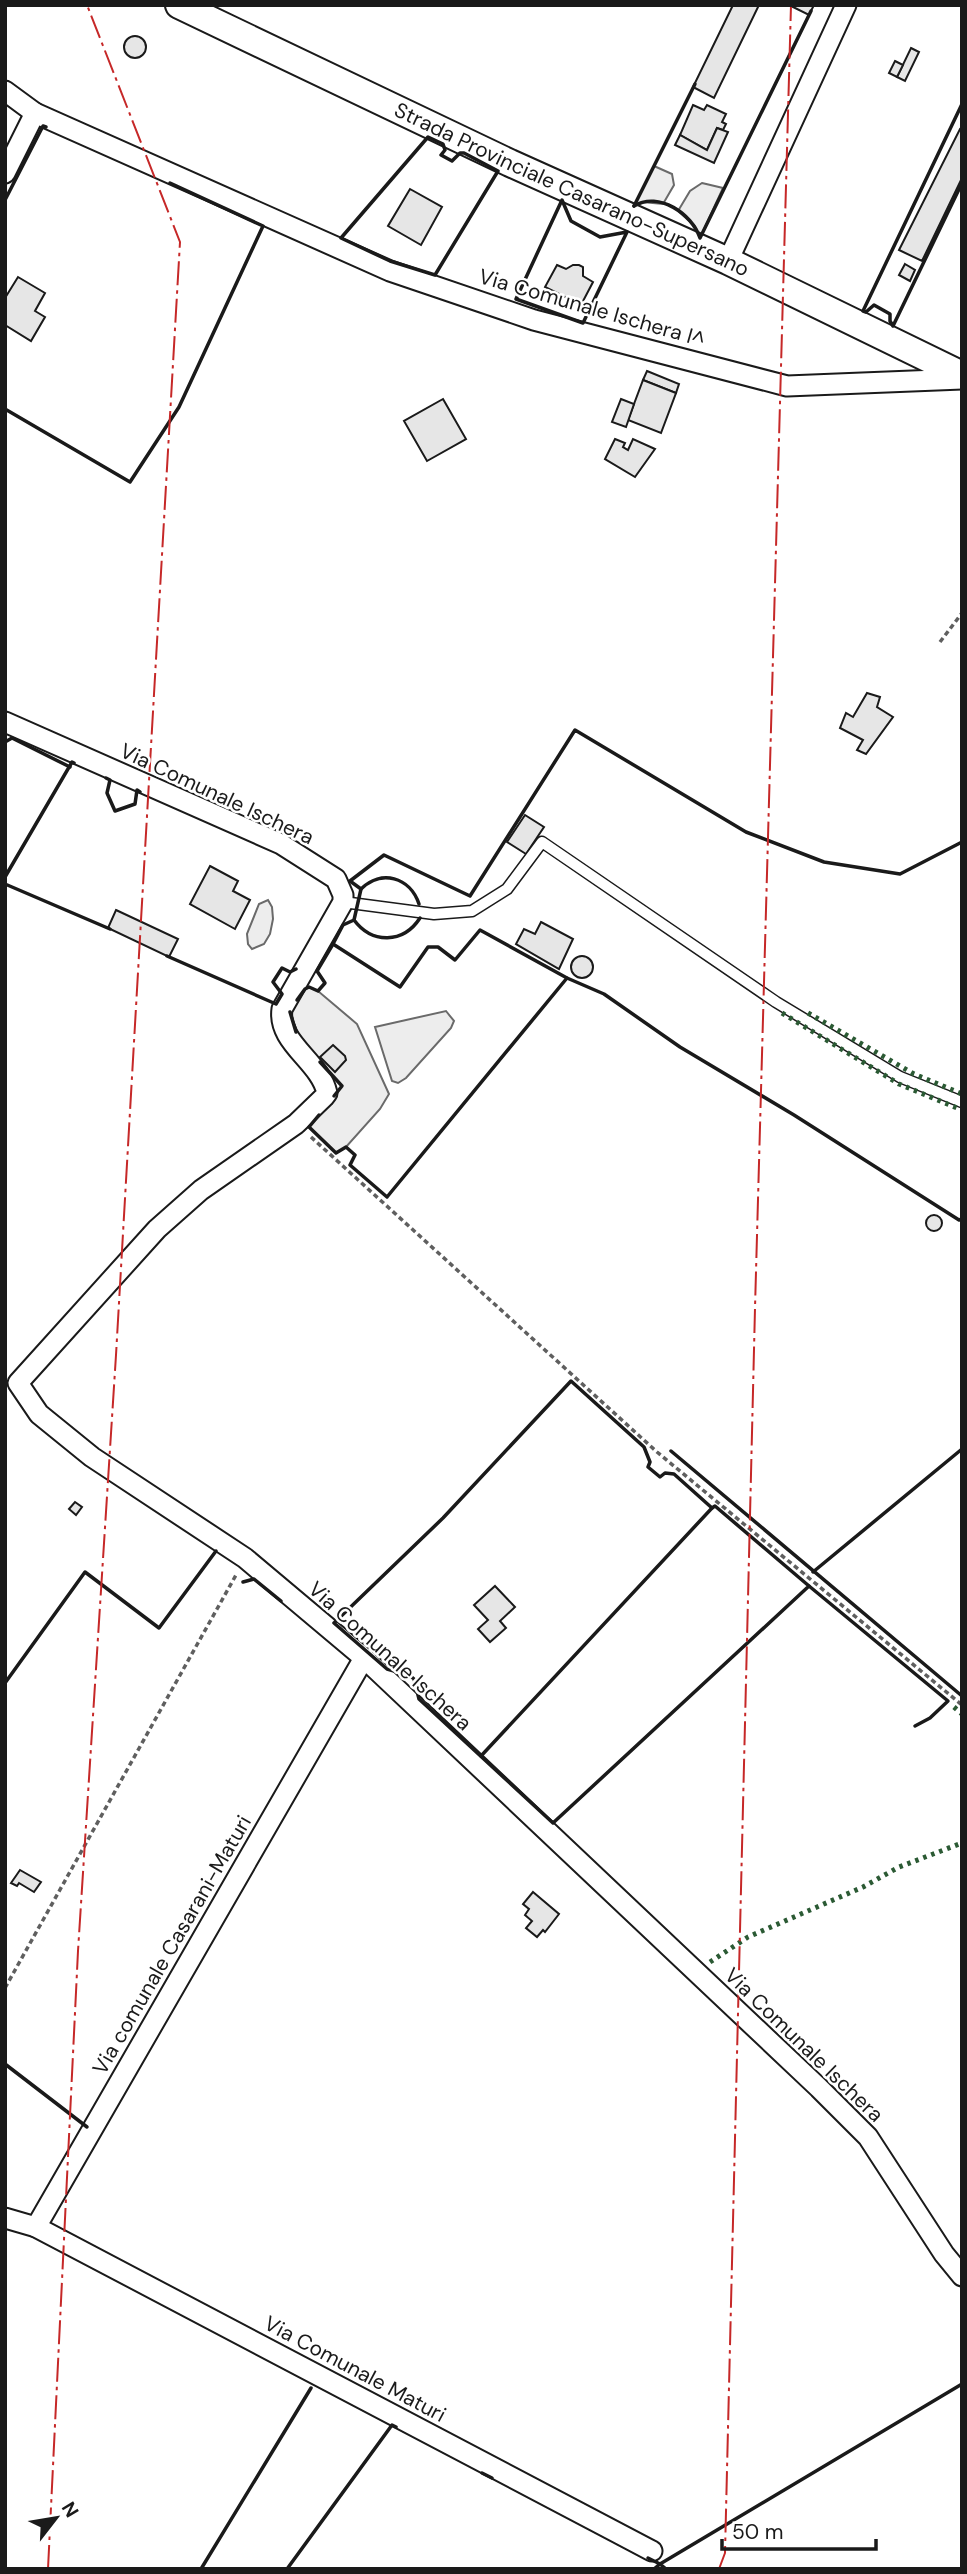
<svg xmlns="http://www.w3.org/2000/svg" width="967" height="2574" viewBox="0 0 967 2574" font-family="'DM Sans',sans-serif">
<rect width="100%" height="100%" fill="#fff"/>
<g fill="#ededed" stroke="#6a6a6a" stroke-width="2">
<path d="M654 166 672 174 674 185 663 204 642 202 634 206Z"/>
<path d="M702 183 723 188 700 238 695 226 678 211 690 191Z"/>
<path d="M268 900 272 907 273 919 270 934 264 944 252 949 248 944 247 934 259 904Z"/>
<path d="M309 987 318 991 357 1024 389 1094 380 1109 346 1147 336 1153 309 1127 342 1086 301 1041 290 1013 305 989Z"/>
<path d="M446 1011 454 1021 451 1028 406 1078 398 1083 392 1081 375 1027Z"/>
</g>
<g fill="#e6e6e6" stroke="#1a1a1a" stroke-width="2">
<path d="M733 5H759L714 98 693 87Z"/>
<path d="M789 5H814L809 15Z"/>
<circle cx="135" cy="47" r="11"/>
<path d="M911 48 919 52 905 81 897 77Z"/>
<path d="M895 61 903 65 897 77 889 73Z"/>
<path d="M693 105 704 110 707 105 726 114 722 122 726 124 723 130 717 128 707 150 680 135Z"/>
<path d="M717 128 728 132 714 163 675 145 680 135 707 150Z"/>
<path d="M960 129 962 130V178L922 261 899 250Z"/>
<path d="M410 189 442 207 421 245 388 226Z"/>
<path d="M905 264 915 270 910 281 899 275Z"/>
<path d="M557 265 566 269 573 265H579L583 267V276L593 282 581 305 545 287Z"/>
<path d="M18 277 45 293 35 311 45 317 31 341 5 325V298Z"/>
<path d="M647 371 679 384 676 393 643 380Z"/>
<path d="M643 380 676 393 661 433 628 420Z"/>
<path d="M443 399 466 439 427 461 404 421Z"/>
<path d="M621 399 634 404 626 427 612 422Z"/>
<path d="M615 439 625 443 623 447 628 450 633 439 655 449 635 477 605 459Z"/>
<path d="M867 693 880 697 877 707 893 717 866 754 857 750 863 740 840 728 846 713 853 717Z"/>
<path d="M525 815 544 827 526 854 507 842Z"/>
<path d="M210 866 238 881 233 891 250 900 235 929 190 904Z"/>
<path d="M116 910 178 939 169 957 108 928Z"/>
<path d="M541 922 573 939 559 969 516 944 524 929 535 934Z"/>
<circle cx="582" cy="967" r="11"/>
<path d="M333 1045 345 1056 346 1060 335 1072 320 1057Z"/>
<circle cx="934" cy="1223" r="8"/>
<path d="M75 1502 82 1507 76 1515 69 1509Z"/>
<path d="M495 1586 515 1607 500 1621 506 1628 490 1642 478 1629 488 1620 474 1605Z"/>
<path d="M20 1870 41 1882 34 1892 19 1883 17 1886 11 1883Z"/>
<path d="M533 1892 559 1914 545 1932 543 1930 537 1937 526 1928 532 1921 525 1915 529 1909 523 1904Z"/>
</g>
<g fill="none" stroke-linecap="round" stroke-linejoin="round">
<g stroke="#1a1a1a" stroke-width="13">
<path id="lane" d="M343 902 434 914 472 911 507 889 542 842 776 1002 900 1077 962 1102"/>
</g>
<g stroke="#1a1a1a" stroke-width="23">
<g id="street">
<path d="M5 91 35 113 5 173"/>
<path d="M35 113 390 271 534 320 787 386 962 379"/>
<path d="M728 261 846 5"/>
<path d="M5 722 281 844 336 879 343 895V902L282 1009C277 1043 320 1061 327 1093L324 1097 296 1124 201 1190 157 1229 18 1383 39 1414 92 1457 245 1558 364 1658 819 2088 868 2137 944 2254 962 2276"/>
<path d="M5 2218 36 2227 364 1658"/>
<path d="M36 2227 652 2551"/>
</g>
</g>
<g stroke="#1a1a1a" stroke-width="30">
<g id="secondary">
<path id="s1" d="M179 5 510 163 728 261 962 375"/>
</g>
</g>
<g stroke="#5f5f5f" stroke-width="3.5" stroke-dasharray="5 3.5" stroke-linecap="butt">
<path d="M940 642 962 613"/>
<path d="M311 1137 657 1452 962 1705"/>
<path d="M5 1988 236 1575"/>
</g>
<use href="#lane" stroke="#fff" stroke-width="10"/>
<use href="#street" stroke="#fff" stroke-width="19"/>
<use href="#secondary" stroke="#fff" stroke-width="26"/>
<g stroke="#2b5a34" stroke-width="5" stroke-dasharray="3.5 5" stroke-linecap="butt">
<path d="M782 1013 899 1084 962 1110"/>
<path d="M808 1013 914 1074 962 1094"/>
<path d="M954 1707 962 1714"/>
<path d="M710 1962 748 1937 863 1887 899 1867 962 1843"/>
</g>
<g stroke="#1a1a1a" stroke-width="3.5">
<path d="M962 104 863 311 866 312 874 305 890 314V321L893 326 962 183"/>
<path d="M428 137 443 144 445 150 441 155 452 161 460 153H464L498 171 435 275 390 261 341 238Z"/>
<path d="M5 200 43 126 46 127"/>
<path d="M562 200 571 221 600 237 627 232 583 323 516 299Z"/>
<path d="M634 206C659 191 692 214 700 238L811 11"/>
<path d="M634 206 695 84"/>
<path d="M5 409 130 482 179 407 263 226 170 183"/>
<path d="M5 742 12 738 70 767"/>
<path d="M106 778 110 780 107 793 115 811 135 804 137 790 140 792"/>
<path d="M962 842 900 874 824 862 746 832 575 730 470 896 384 855 350 881 361 889 354 920 343 925 333 944 400 987 428 947H438L455 960 480 930 567 978 604 994 680 1047 794 1115 959 1220 962 1219"/>
<path d="M5 877 72 762 74 763"/>
<path d="M5 884 110 929"/>
<path d="M361 889C381 869 410 877 419 904"/>
<path d="M354 920C372 944 403 944 420 918"/>
<path d="M167 956 276 1004 282 994 273 982 282 968 290 972 296 969"/>
<path d="M297 1000 305 989 309 987 318 991 325 983 317 971 333 944"/>
<path d="M290 1012 296 1032"/>
<path d="M320 1062 342 1086 334 1096"/>
<path d="M319 1115 309 1127 336 1153 346 1147 355 1155 350 1165 387 1197 567 978"/>
<path d="M571 1381 644 1447 650 1462 648 1467 660 1477 665 1473 674 1474 712 1508 715 1506 809 1586 553 1823 419 1699 414 1679 402 1669 394 1671 387 1669 334 1623 443 1518Z"/>
<path d="M671 1451 962 1696"/>
<path d="M813 1572 962 1449"/>
<path d="M243 1582 254 1579 281 1601"/>
<path d="M809 1586 948 1701 930 1718 915 1726"/>
<path d="M5 1683 85 1572 159 1628 216 1551"/>
<path d="M481 1756 712 1508"/>
<path d="M5 2064 87 2127"/>
<path d="M482 2473 492 2478"/>
<path d="M648 2558 660 2564 654 2569"/>
<path d="M201 2569 311 2388"/>
<path d="M287 2569 392 2425 396 2427"/>
<path d="M666 2569 660 2564 962 2384"/>
</g>
<g stroke="#c62828" stroke-width="2" stroke-dasharray="24 5 3.5 5" stroke-linecap="butt">
<path d="M48 2569 78 1951 116 1355 180 242 87 5"/>
<path d="M719 2569 725 2553 755 1308 791 5"/>
</g>
</g>
<g text-anchor="middle" dominant-baseline="central" stroke-width="5" stroke-linejoin="round" paint-order="stroke">
<g font-size="21" fill="#1a1a1a" stroke="#fff">
<text stroke="none"><textPath href="#s1" startOffset="434">Strada Provinciale Casarano-Supersano</textPath></text>
<text transform="translate(592 308) rotate(16)">Via Comunale Ischera I^</text>
<text transform="translate(217 794) rotate(25)">Via Comunale Ischera</text>
<text transform="translate(390 1656) rotate(42)">Via Comunale Ischera</text>
<text transform="translate(172 1945) rotate(-60)">Via comunale Casarani-Maturi</text>
<text transform="translate(804 2045) rotate(44)">Via Comunale Ischera</text>
<text transform="translate(355 2369) rotate(28)">Via Comunale Maturi</text>
</g>
</g>
<rect width="967" height="2574" fill="none" stroke="#1a1a1a" stroke-width="14"/>
<g transform="translate(56 2518) rotate(59)" stroke="#ffffff" stroke-width="5" paint-order="stroke">
<path d="M0-5L12 26L0 18L-12 26Z" fill="#1a1a1a"/>
<text y="-10" font-size="19" font-weight="bold" text-anchor="middle" fill="#1a1a1a">N</text>
</g>
<path d="M722 2539v10h154v-10" fill="none" stroke="#1a1a1a" stroke-width="3.5"/>
<text x="732" y="2539" font-size="21" fill="#1a1a1a" stroke="#ffffff" stroke-width="5" paint-order="stroke">50 m</text>
</svg>
